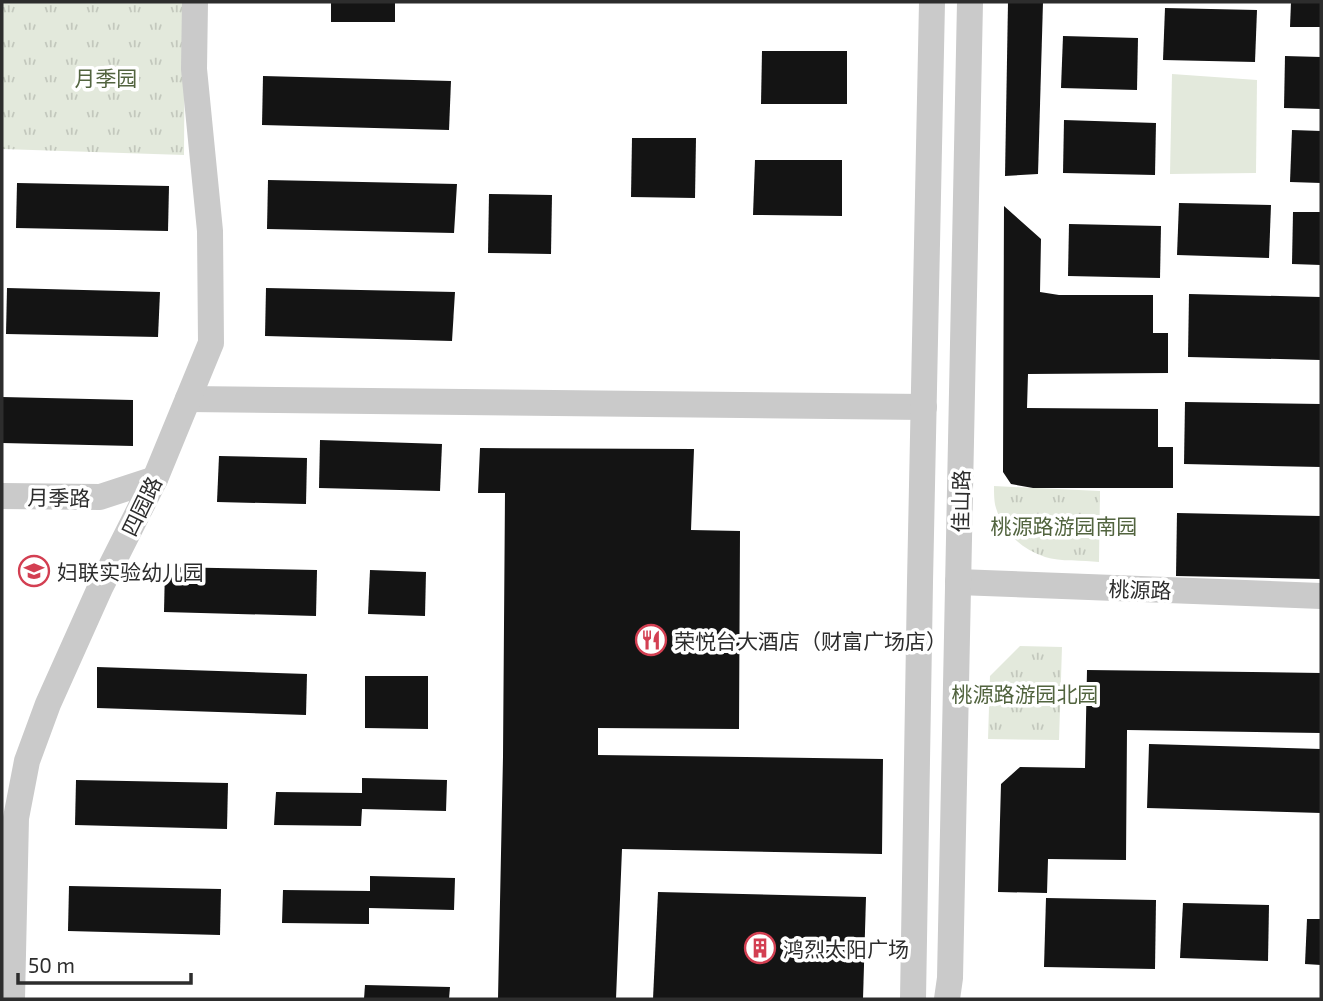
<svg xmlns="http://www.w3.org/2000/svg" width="1323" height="1001" viewBox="0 0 1323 1001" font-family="'Exo 2','Noto Sans SC',sans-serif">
<defs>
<pattern id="park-tufts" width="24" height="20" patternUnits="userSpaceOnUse" patternTransform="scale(1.75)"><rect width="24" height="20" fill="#e3e9dc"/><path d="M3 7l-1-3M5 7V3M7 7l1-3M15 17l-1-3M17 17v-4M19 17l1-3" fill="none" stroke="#c3c8bd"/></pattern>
</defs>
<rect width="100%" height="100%" fill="#fff"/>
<path fill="#e3e9dc" d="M1172 74 1257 80 1256 173 1170 174Z"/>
<g fill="url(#park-tufts)">
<path d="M2 2H185L184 155 2 149Z"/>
<path d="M994 486 1100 491 1099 562C1083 560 1060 562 1045 557 1021 549 1003 532 996 508 994 502 994 493 994 486Z"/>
<path d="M1020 646 1062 647 1059 740 988 739 990 676Z"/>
</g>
<g fill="#141414">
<rect x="331" y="2" width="64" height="20"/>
<path d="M1008 2H1043L1038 174 1005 176Z"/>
<path d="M1291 2H1321V27H1290Z"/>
<path d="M1165 8 1257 10 1255 62 1163 60Z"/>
<path d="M1063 36 1138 38 1137 90 1061 88Z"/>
<path d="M762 51H847V104H761Z"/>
<path d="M1285 56 1321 57V109L1284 108Z"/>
<path d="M263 76 451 81 449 130 262 125Z"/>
<path d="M1064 120 1156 123 1155 175 1063 173Z"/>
<path d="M1292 130 1321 131V183L1290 182Z"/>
<path d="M632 138H696L695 198 631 197Z"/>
<path d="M755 160H842V216L753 215Z"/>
<path d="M268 180 457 184 454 233 267 229Z"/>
<path d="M17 183 169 186 168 231 16 228Z"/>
<path d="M489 194 552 195 551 254 488 253Z"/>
<path d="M1179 203 1271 205 1269 258 1177 255Z"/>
<path d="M1004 206 1041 239 1040 292 1059 295H1153V333H1168V373L1028 374 1027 408 1158 409V447H1173V488H1033L1011 484 1003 472Z"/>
<path d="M1293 212H1321V265L1292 264Z"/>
<path d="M1069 224 1161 226 1160 278 1068 276Z"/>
<path d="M7 288 160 292 158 337 6 334Z"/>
<path d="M266 288 455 292 452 341 265 336Z"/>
<path d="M1189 294 1321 297V360L1188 357Z"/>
<path d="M2 397 133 400V446L2 443Z"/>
<path d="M1185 402 1321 404V467L1184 464Z"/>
<path d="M320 440 442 444 440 491 319 488Z"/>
<path d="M480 448 694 449 691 530 740 531 739 729 598 728V755L883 759 882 854 622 849 616 999H498L503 757 505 493H478Z"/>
<path d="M219 456 307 458 306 504 217 502Z"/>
<path d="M1177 513 1321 516V579L1176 576Z"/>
<path d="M165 567 317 570 316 616 164 612Z"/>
<path d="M370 570 426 572 425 616 368 614Z"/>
<path d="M97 667 307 674 306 715 97 708Z"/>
<path d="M1087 670 1321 673V733L1127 730 1126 860 1048 859 1047 893 998 892 1001 784 1020 767 1085 768Z"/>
<path d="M365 676H428V729L365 728Z"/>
<path d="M1149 744 1321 749V813L1147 808Z"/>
<path d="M362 778 447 780 446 811 362 809 361 826 274 825 276 792 362 793Z"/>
<path d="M76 780 228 783 227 829 75 825Z"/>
<path d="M370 876 455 878 454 910 369 908V924L282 923 283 890 370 891Z"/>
<path d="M69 886 221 889 220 935 68 931Z"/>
<path d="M658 892 866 897 863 999H653Z"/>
<path d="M1046 898 1156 900 1155 969 1044 967Z"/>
<path d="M1183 903 1269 905 1268 961 1180 958Z"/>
<path d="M1307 919H1321V965L1305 964Z"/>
<path d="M365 985 450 987 449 999H364Z"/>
</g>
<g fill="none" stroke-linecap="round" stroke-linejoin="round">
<g stroke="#cacaca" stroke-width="26">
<path d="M188 399 924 407"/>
<path d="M2 496 100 497 155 479"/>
<path d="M958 582 1321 596"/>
<path d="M12 999 16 818 27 761 48 704 100 588 155 479 211 343 210 231 194 69 195 2"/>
<path d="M913 999 920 582 932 2"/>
<path d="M947 999 950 978 970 2"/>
</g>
</g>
<defs>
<g id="school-ring" transform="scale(1.575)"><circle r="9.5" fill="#fff" stroke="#d33f52" stroke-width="1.5"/><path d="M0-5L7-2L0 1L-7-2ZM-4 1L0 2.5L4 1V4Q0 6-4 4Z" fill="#d33f52"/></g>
<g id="restaurant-ring" transform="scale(1.575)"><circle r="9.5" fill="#fff" stroke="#d33f52" stroke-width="1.5"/><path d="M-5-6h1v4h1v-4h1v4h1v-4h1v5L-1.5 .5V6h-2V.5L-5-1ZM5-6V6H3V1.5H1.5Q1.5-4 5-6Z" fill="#d33f52"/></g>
<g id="building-ring" transform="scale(1.575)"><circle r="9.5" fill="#fff" stroke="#d33f52" stroke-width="1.5"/><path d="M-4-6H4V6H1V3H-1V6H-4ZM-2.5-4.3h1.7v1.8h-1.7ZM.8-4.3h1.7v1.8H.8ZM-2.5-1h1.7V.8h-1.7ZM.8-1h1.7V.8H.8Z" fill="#d33f52"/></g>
</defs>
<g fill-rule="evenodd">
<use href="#school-ring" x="34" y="571"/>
<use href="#restaurant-ring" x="651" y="640"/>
<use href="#building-ring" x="760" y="948"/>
</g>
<g text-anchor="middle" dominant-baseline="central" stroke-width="7" stroke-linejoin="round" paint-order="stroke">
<g font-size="21" fill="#52643f" stroke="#fff">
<text x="106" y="77">月季园</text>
<text x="1064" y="525">桃源路游园南园</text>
<text x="1025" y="693">桃源路游园北园</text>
</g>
<g font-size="21" fill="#2d2d2d" stroke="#fff">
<text transform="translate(59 497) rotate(1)">月季路</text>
<text transform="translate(960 501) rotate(-89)">佳山路</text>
<text transform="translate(141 506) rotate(-64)">四园路</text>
<text transform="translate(1140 589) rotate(2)">桃源路</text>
</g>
<g font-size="21" fill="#2d2d2d" stroke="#fff" text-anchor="start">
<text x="57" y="571">妇联实验幼儿园</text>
<text x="674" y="640">荣悦台大酒店（财富广场店）</text>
<text x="783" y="948">鸿烈太阳广场</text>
</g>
</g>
<rect width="1323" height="1001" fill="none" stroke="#2d2d2d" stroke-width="7"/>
<path d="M18 973v10h173v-10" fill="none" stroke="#2d2d2d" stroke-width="3.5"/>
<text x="28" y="973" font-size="21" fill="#2d2d2d" stroke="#ffffff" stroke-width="5" paint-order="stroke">50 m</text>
</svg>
